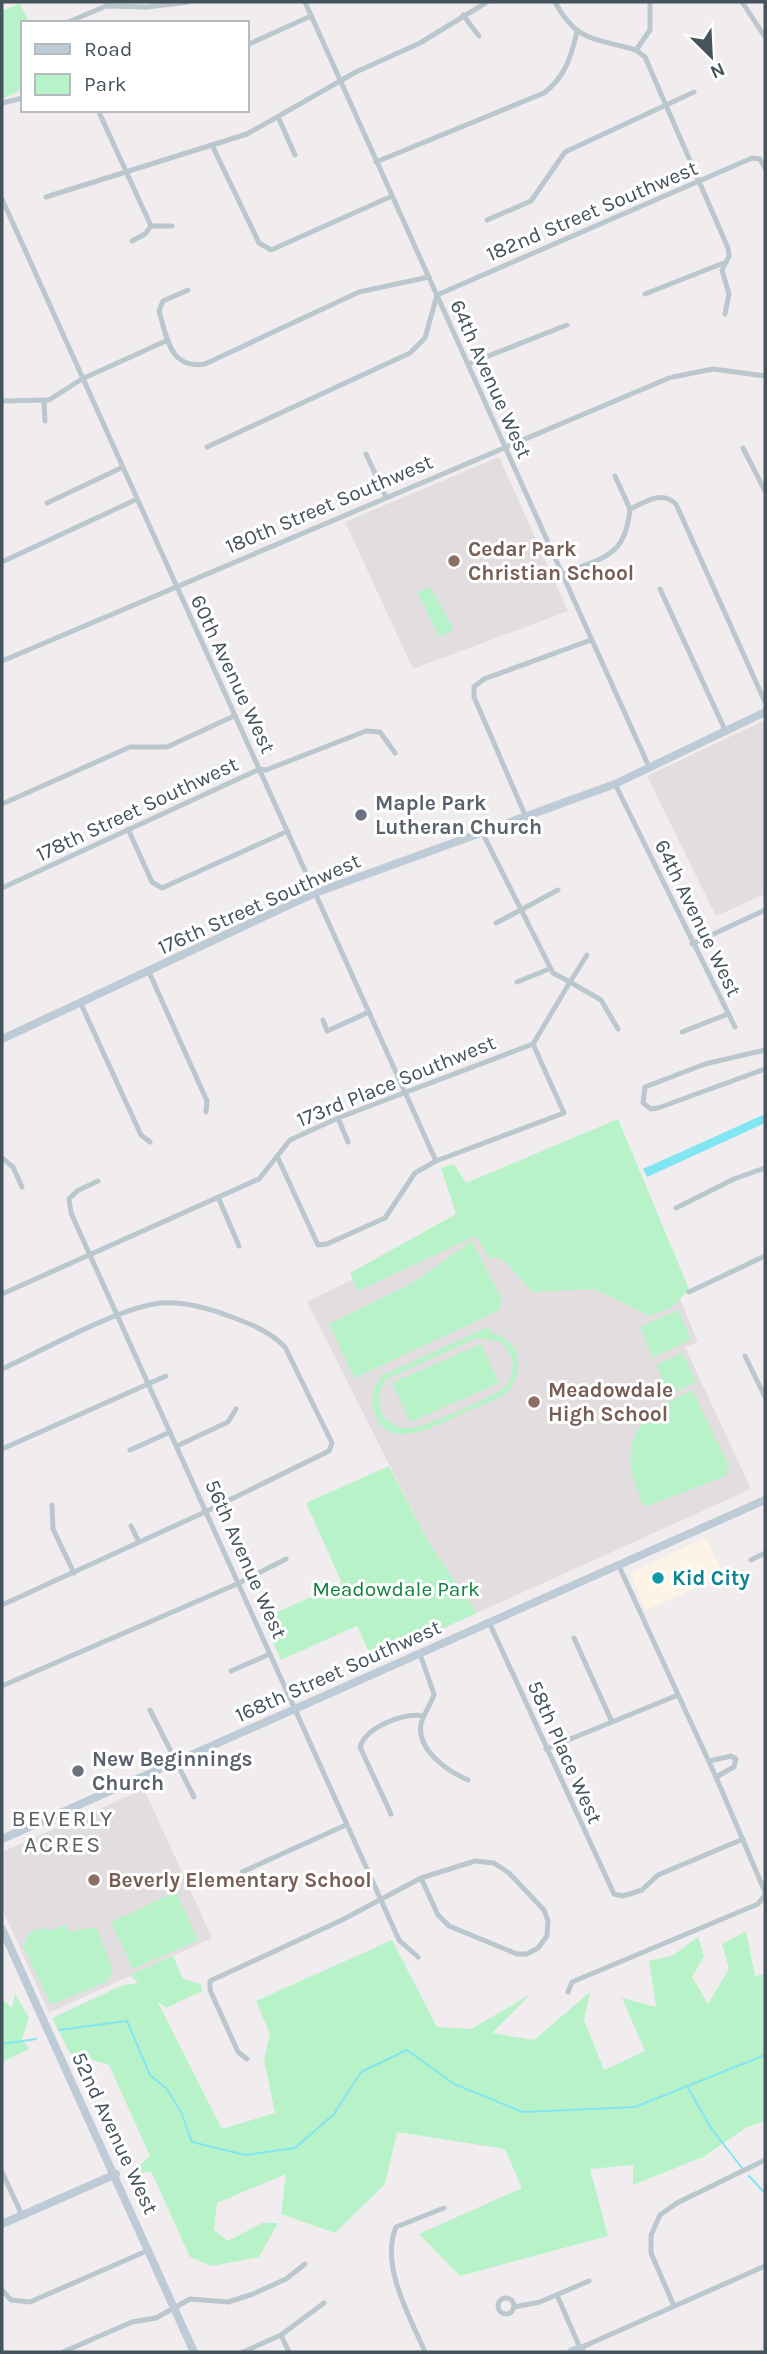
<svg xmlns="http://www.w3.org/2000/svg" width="767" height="2354" viewBox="0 0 767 2354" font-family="Karla,sans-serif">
<rect width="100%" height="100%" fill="#f1edee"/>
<path fill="#fdf4e5" d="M706 1538 724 1576 645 1610 630 1573Z"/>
<g fill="#e2dee0">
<path d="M499 457 568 611 413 669 345 522Z"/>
<path d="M765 720V894L716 916 647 776Z"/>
<path d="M470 1221 673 1282 698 1342 685 1347 751 1489 477 1613 430 1545 307 1302Z"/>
<path d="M144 1789 212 1938 49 2013 2 1908V1852Z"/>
</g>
<g fill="#b8f2c9" fill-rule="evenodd">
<path d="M20 3 29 23H23V89L2 99V11Z"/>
<path d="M430 587 454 630 439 637 417 592Z"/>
<path d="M618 1119 689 1289 671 1308 650 1316 595 1289 533 1292 501 1258H489L476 1236 357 1291 350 1273 456 1214 441 1168 454 1164 466 1183Z"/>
<path d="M472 1241 502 1300 498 1311 354 1378 329 1324 411 1284Z"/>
<path d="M678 1310 691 1340 653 1357 640 1327Z"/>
<path d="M488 1327C491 1335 499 1334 506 1339 523 1353 521 1377 507 1392 494 1402 477 1407 463 1413 437 1425 387 1455 374 1411 370 1397 374 1385 383 1375ZM477 1338 499 1341C514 1352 519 1374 503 1388 489 1400 433 1422 414 1428 384 1432 368 1402 387 1379Z"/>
<path d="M481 1344 499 1383 410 1422 392 1383Z"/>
<path d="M683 1353 696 1382 669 1394 656 1365Z"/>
<path d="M692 1390 729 1466 726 1476 644 1507C615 1441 633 1420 692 1390Z"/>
<path d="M389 1466 430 1545 477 1613 373 1660 357 1626 281 1660 262 1619 342 1583 306 1503Z"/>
<path d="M176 1892 198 1940 133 1969 111 1922Z"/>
<path d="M66 1924 69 1932 96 1927 109 1959 112 1970 108 1981 51 2005 23 1946 31 1931 45 1928 50 1931Z"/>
<path d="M746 1931 755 1976 765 1974V2121L747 2127 703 2157 633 2185V2165L590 2169 608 2236 460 2276 419 2234 522 2188 505 2149 397 2132 385 2184 335 2233 281 2214 286 2174 217 2203 214 2230 228 2241 262 2223H278L259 2257 212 2266 190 2257 151 2171 127 2176 150 2156 109 2065 70 2053 52 2018 123 1985 138 1983 130 1975 173 1956 183 1979 201 1984 202 1991 166 2008 157 2001 222 2129 275 2113 264 2060 270 2034 256 2001 392 1940 437 2027 471 2029 531 1994 492 2033 534 2040 590 1992 584 2020 604 2070 645 2051 622 1998 656 2007 649 1961 672 1956 698 1937 704 1956 692 1977 708 2004 729 1969 722 1944Z"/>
<path d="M15 1994 29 2018 22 2039 29 2049 2 2062V1999L12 2008Z"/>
</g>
<path fill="#82e5f2" d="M765 1114V1123L647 1177 643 1169Z"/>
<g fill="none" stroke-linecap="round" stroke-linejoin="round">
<g stroke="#82e5f2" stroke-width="2">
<path d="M59 2030 127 2021 150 2075 167 2089 181 2112 192 2142 245 2155 295 2148 334 2114 361 2072 407 2050 454 2084 523 2112 635 2107 765 2055"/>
<path d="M2 2044 36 2039"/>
<path d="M688 2088 711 2128 742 2168"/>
<path d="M749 2176 765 2193"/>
</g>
<g stroke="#bbc7ce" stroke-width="5">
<path d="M305 2 650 769"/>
<path d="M555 2C576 42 595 38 636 50"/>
<path d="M650 2V30L636 50 645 57 728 248 729 256 722 270 729 294 725 314"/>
<path d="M742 2 765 37"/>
<path d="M463 15 479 36"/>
<path d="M66 23 106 6 147 7 189 2"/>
<path d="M247 45 311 16"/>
<path d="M2 103 23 98"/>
<path d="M48 110H57"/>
<path d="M98 110 151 226"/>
<path d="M279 119 295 155"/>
<path d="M212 145 259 243 271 250 392 196"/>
<path d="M376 162 544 93C565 77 571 57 577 32"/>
<path d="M46 197 247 134 356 72 420 43 487 2"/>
<path d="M2 199 436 1161"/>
<path d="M487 220 531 201 565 152 694 92"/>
<path d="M132 241 145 234 151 226H172"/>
<path d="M188 290 163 301 159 311C167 338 170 370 205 364L359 292 429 277"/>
<path d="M645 294 726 262"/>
<path d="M468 364 567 325"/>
<path d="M673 377 713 369 765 376"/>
<path d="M2 401 49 400 82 379 168 340"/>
<path d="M44 401 45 421"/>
<path d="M207 447 410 353 425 338 437 295 752 158 760 159 765 168"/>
<path d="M743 448 765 491"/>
<path d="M366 454 386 497"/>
<path d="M615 476 630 509"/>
<path d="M47 503 121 468"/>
<path d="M2 562 135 500"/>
<path d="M561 575C603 556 625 559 630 509 646 502 661 490 676 504L765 702"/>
<path d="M660 589 726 732"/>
<path d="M2 661 669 378"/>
<path d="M615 784 735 1027"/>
<path d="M2 804 130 747H167L234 716"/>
<path d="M526 817 474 697V687L484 679 591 640"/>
<path d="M128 829 152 882 162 888 288 831"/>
<path d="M482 832 553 973 570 982 587 955"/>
<path d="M2 888 260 769 266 770 366 731 380 732 395 753"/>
<path d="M496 923 558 890"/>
<path d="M692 944 765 910"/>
<path d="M149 972 207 1101 206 1112"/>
<path d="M517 982 549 969"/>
<path d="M81 1004 141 1135 150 1142"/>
<path d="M323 1020 327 1031 369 1012"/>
<path d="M682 1032 728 1014"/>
<path d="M765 1050 705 1064 645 1087 643 1103 651 1109 658 1108 765 1069"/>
<path d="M338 1118 348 1142"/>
<path d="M277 1156 318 1245 327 1244 385 1218 415 1173 436 1161 564 1113 533 1044"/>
<path d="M2 1158 13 1167 22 1187"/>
<path d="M98 1181 77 1191 69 1199 71 1213 399 1940 418 1957"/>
<path d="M218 1197 239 1246"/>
<path d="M676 1208 734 1179 765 1168"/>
<path d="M689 1292 765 1256"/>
<path d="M2 1294 259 1179 290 1140 338 1118 533 1044 570 982 601 1000 618 1029"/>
<path d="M745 1356 765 1397"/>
<path d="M2 1369C42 1351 119 1307 161 1303 184 1301 208 1308 229 1316 251 1324 269 1331 285 1347L332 1443 329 1451 205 1512 2 1605"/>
<path d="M177 1446 228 1422 236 1409"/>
<path d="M2 1449 166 1376"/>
<path d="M130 1450 170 1432"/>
<path d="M52 1505 53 1529 74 1573"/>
<path d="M131 1526 139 1542"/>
<path d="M751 1560 765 1553"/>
<path d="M618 1564 716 1777 765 1892"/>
<path d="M489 1622 614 1894 623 1896 642 1890 658 1875 743 1839"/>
<path d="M574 1638 612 1722"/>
<path d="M420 1654 434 1694C431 1705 423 1714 421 1724 416 1750 449 1772 468 1780"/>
<path d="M231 1671 270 1654"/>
<path d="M2 1686 237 1584 286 1559"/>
<path d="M150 1710 194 1797"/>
<path d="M546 1749 678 1695"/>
<path d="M709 1761 731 1756 736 1759 734 1767 716 1777"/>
<path d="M391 1814 360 1747C366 1727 404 1712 424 1716"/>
<path d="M242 1872 346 1825"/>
<path d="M568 1992 572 1982 758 1904 765 1895"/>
<path d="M247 2059 238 2052 210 1990V1981L342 1920 421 1878 475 1861 494 1863 509 1873 544 1910 548 1921 547 1936 538 1948 527 1954H517L449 1926 438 1915 421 1878"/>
<path d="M2 2172 22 2215"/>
<path d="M2 2290 11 2300 30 2302 149 2250"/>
<path d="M557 2295 580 2348 765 2266"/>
<circle cx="506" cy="2306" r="8"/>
<path d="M674 2306 651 2253V2235L660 2215 677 2203 765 2160"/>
<path d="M514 2307 540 2302 589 2281"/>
<path d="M281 2335 289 2352"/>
<path d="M63 2352 132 2322 156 2318 190 2299 228 2302 253 2294 286 2279 305 2264"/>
<path d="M243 2352 281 2335 324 2303"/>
<path d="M425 2352C410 2317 380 2266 396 2227L444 2208"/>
</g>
<g stroke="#bdcbd6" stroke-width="8">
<path d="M2 1039 315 893 615 784 765 712"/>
<path d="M2 1839 765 1500"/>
<path d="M2 1929 194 2352"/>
<path d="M2 2224 116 2174"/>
<path d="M571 2352 580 2348 582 2352"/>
</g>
</g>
<g fill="#8d6e63" stroke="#fff" stroke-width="2.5">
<circle cx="454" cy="561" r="7"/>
<circle cx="534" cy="1402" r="7"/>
<circle cx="94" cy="1880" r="7"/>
</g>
<g fill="#6b7280" stroke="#fff" stroke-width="2.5">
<circle cx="361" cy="815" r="7"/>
<circle cx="78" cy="1771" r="7"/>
</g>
<circle fill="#0f9aa8" stroke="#fff" stroke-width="2.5" cx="658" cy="1578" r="7"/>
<g text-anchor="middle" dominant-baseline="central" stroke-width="6" stroke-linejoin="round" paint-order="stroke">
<g font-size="21" fill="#45535c" stroke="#fff">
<text transform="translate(592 211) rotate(-23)">182nd Street Southwest</text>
<text transform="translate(491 379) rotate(66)">64th Avenue West</text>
<text transform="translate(329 504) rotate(-23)">180th Street Southwest</text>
<text transform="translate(233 674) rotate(65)">60th Avenue West</text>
<text transform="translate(137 809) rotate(-25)">178th Street Southwest</text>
<text transform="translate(259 904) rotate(-24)">176th Street Southwest</text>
<text transform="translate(698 918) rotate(64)">64th Avenue West</text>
<text transform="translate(396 1081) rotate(-22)">173rd Place Southwest</text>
<text transform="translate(246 1559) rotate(66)">56th Avenue West</text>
<text transform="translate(338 1671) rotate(-24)">168th Street Southwest</text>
<text transform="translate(565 1752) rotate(66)">58th Place West</text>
<text transform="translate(115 2133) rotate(65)">52nd Avenue West</text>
</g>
<g font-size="21" font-weight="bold" fill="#785e54" stroke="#fff" text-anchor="start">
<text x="468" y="549">Cedar Park<tspan x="468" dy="24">Christian School</tspan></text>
<text x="548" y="1390">Meadowdale<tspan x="548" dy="24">High School</tspan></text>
<text x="108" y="1880">Beverly Elementary School</text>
</g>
<g font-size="21" font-weight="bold" fill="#5b616d" stroke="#fff" text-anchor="start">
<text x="375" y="803">Maple Park<tspan x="375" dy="24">Lutheran Church</tspan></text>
<text x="92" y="1759">New Beginnings<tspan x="92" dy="24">Church</tspan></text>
</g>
<g font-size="21" font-weight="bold" fill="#0d838f" stroke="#fff" text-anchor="start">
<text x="672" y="1578">Kid City</text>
</g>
<g font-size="21" fill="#10833f" stroke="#fff">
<text x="396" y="1589">Meadowdale Park</text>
</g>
<g font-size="23" letter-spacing="2" fill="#5a5f63" stroke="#fff">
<text x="63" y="1818">BEVERLY<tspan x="63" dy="26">ACRES</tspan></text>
</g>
</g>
<rect width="767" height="2354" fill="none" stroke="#45535c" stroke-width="7"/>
<rect x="21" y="21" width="228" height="91" fill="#ffffff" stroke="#b5babe" stroke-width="2"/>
<rect x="35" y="44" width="35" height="10" fill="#bdcbd6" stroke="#b5babe" stroke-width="2"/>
<text x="84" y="56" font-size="21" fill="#45535c">Road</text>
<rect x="35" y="74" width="35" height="21" fill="#b8f2c9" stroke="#b5babe" stroke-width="2"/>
<text x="84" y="91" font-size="21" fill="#45535c">Park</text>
<g transform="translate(711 56) rotate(156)" stroke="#ffffff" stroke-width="5" paint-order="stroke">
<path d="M0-5L12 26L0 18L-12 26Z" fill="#45535c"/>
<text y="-10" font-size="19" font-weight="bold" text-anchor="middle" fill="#45535c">N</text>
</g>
</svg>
